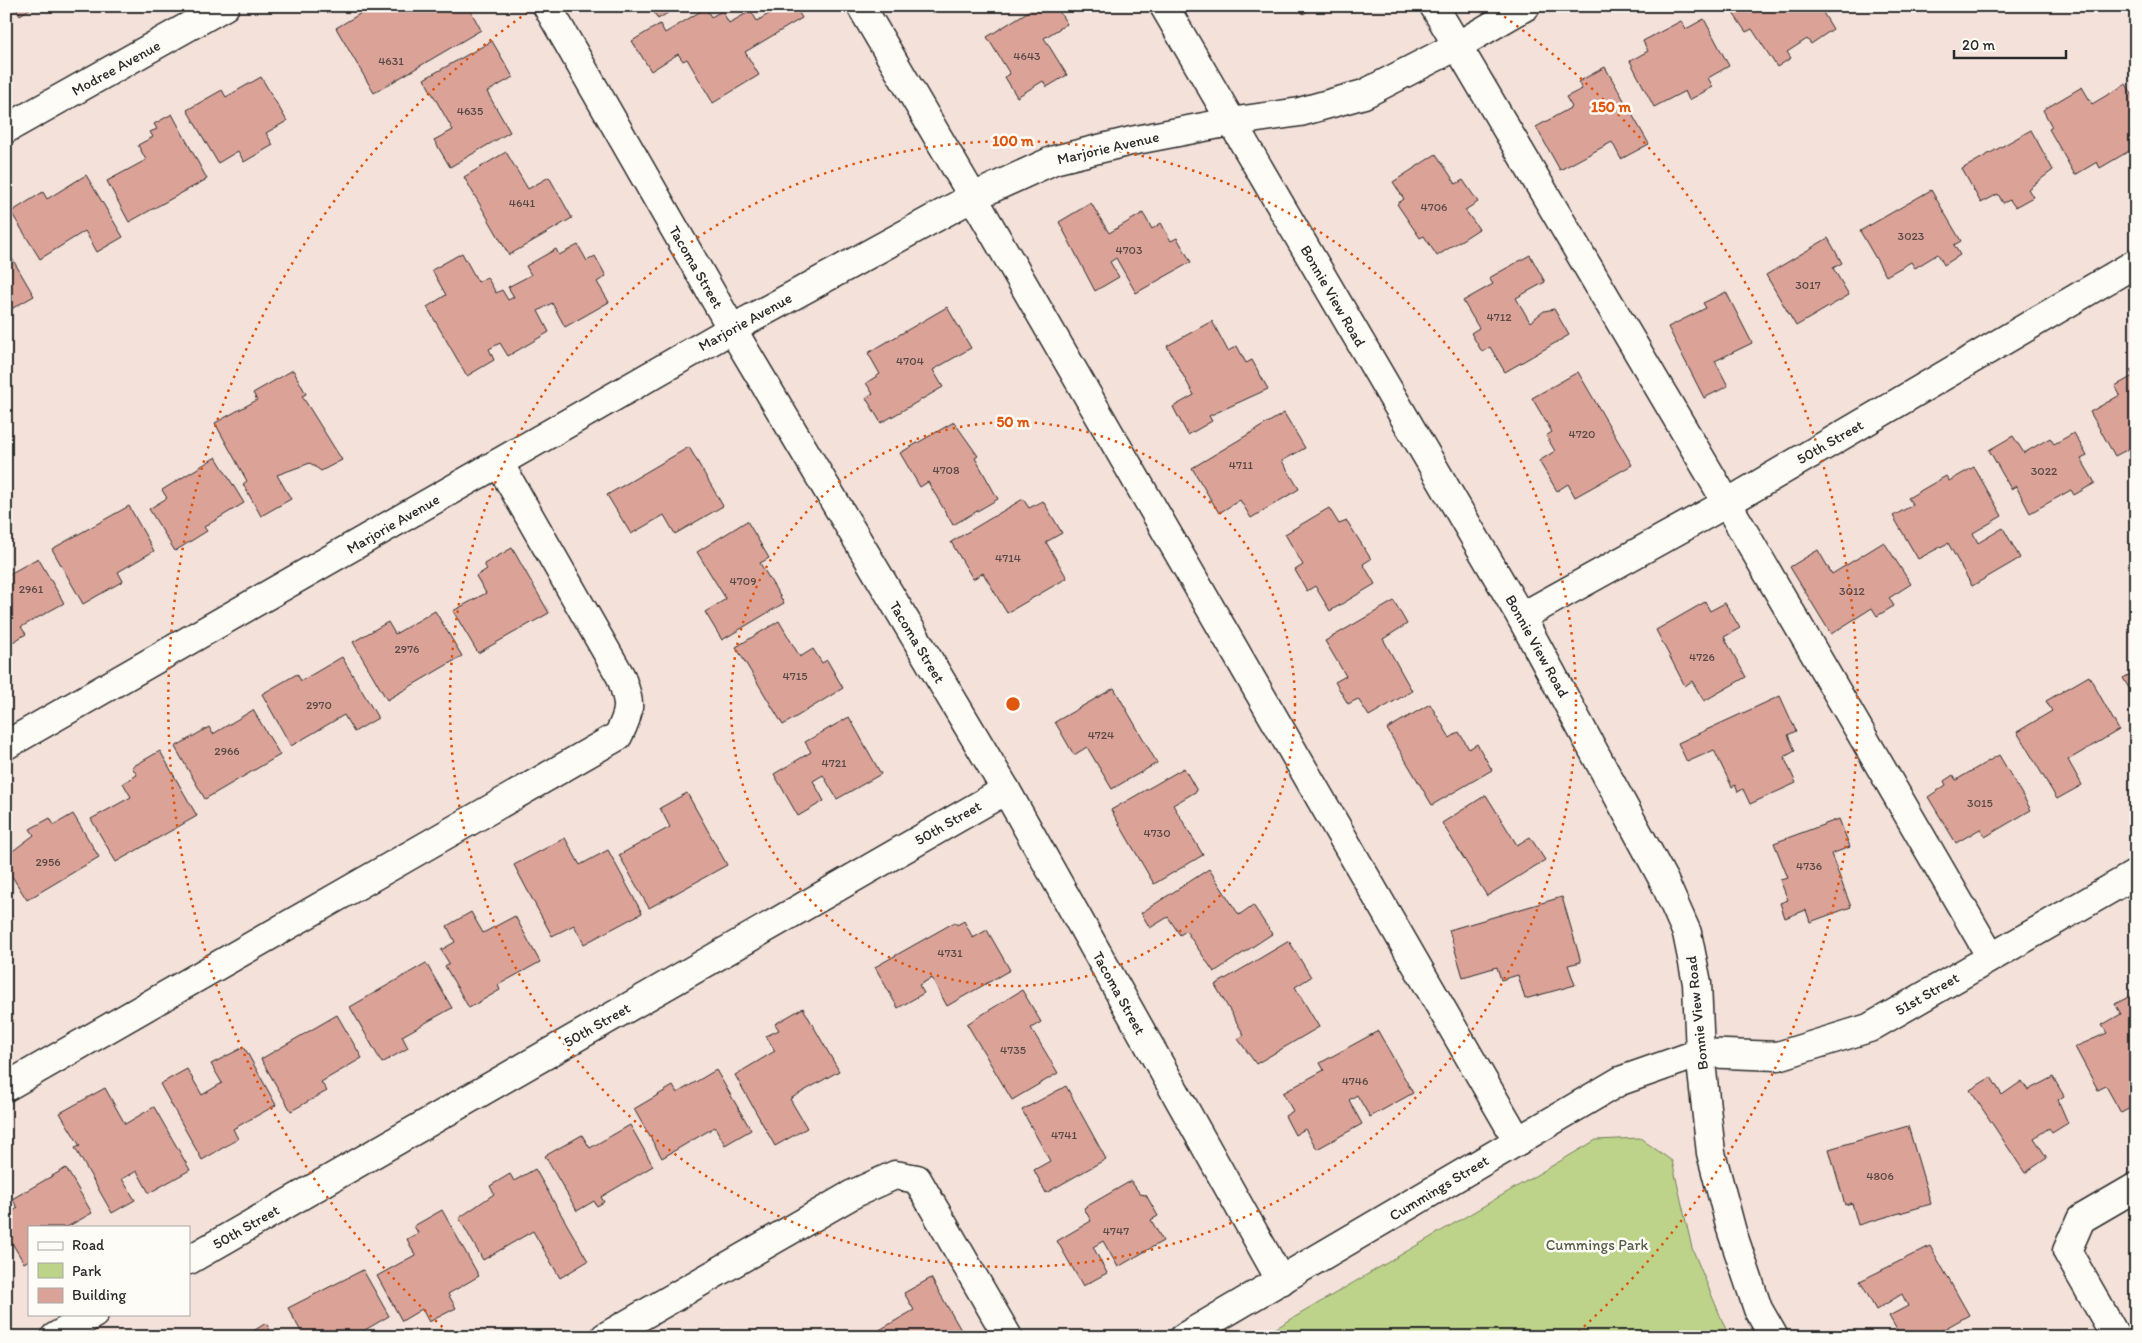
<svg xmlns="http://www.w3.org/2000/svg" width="2142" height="1343" viewBox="0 0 2142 1343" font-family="Itim,sans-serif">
<rect width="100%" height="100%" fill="#f3e1da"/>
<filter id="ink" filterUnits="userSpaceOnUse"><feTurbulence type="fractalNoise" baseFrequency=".02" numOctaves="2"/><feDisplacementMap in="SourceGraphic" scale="10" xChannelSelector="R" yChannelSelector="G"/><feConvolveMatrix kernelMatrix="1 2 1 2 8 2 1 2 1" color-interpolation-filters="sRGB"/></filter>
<g filter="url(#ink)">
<path fill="#bdd38a" stroke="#747f5a" d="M1640 1138 1672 1161 1692 1248 1729 1337H1261L1596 1140Z"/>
<g fill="#dba298" stroke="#2b2b2b">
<path d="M15 6H34L20 15Z"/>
<path d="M373 6H468L481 30 374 93 336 28Z"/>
<path d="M650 6H679L658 19Z"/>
<path d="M782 6H795L802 18 745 52 759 75 713 103 687 59 683 61 678 54 651 71 632 41 660 24 665 33 706 8 711 17 722 11 729 23 751 11 757 21Z"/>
<path d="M1037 6H1056L1067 24 1044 38 1067 75 1047 87 1043 81 1017 97 1005 77 1010 74 987 37Z"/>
<path d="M1299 6H1316L1303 14Z"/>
<path d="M1728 6H1819L1833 29 1811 44 1807 39 1787 52 1791 58 1777 67 1752 29 1746 32Z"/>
<path d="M1704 19 1729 66 1708 78 1713 87 1689 100 1685 91 1654 107 1630 61 1648 51 1643 41 1681 21 1686 29Z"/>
<path d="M492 41 513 77 487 92 510 132 450 167 434 140 453 130 424 79Z"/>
<path d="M1605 67 1649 144 1621 159 1612 142 1560 170 1536 127 1572 107 1566 97 1582 89 1578 82Z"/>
<path d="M261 77 287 121 266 133 273 145 244 162 238 151 218 163 187 110 222 90 226 97Z"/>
<path d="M2126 84 2136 101V147L2100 168 2097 162 2075 175 2049 129 2052 127 2043 110 2082 87 2092 104Z"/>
<path d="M172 114 207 179 129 222 107 181 146 160 138 145 153 137 150 132 157 129 154 124Z"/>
<path d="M2031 130 2053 170 2028 189 2033 197 2015 207 2010 200 2003 203 1998 194 1981 203 1962 169Z"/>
<path d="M506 152 528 189 549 177 572 218 509 255 464 177Z"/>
<path d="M1436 154 1456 184 1463 180 1478 202 1465 210 1479 229 1437 256 1424 236 1420 238 1397 204 1404 199 1393 182Z"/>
<path d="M86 175 123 237 97 252 85 231 40 259 11 212 43 192 47 199Z"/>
<path d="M1931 190 1961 241 1954 245 1960 255 1944 265 1938 254 1915 268 1911 262 1886 276 1860 231Z"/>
<path d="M1091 203 1109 233 1143 213 1152 229 1161 223 1171 241 1177 238 1191 262 1136 293 1116 258 1110 262 1119 277 1095 291 1059 222Z"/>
<path d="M1828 238 1842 263 1833 268 1849 295 1796 326 1766 275Z"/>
<path d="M578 245 587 261 595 256 606 276 597 282 609 302 565 327 552 303 538 311 549 332 508 356 500 343 489 349 494 360 467 376 427 307 446 295 432 270 462 253 478 282 487 277 496 293 502 290 508 300 514 297 508 287 531 275 526 266 556 249 559 255Z"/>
<path d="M6 248 34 296 6 312Z"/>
<path d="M1530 255 1545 282 1516 298 1530 322 1544 311 1554 309 1569 335 1505 372 1490 347 1482 352 1471 333 1479 328 1463 301 1493 284 1489 278Z"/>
<path d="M1726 292 1752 343 1715 361 1728 386 1704 398 1668 327 1706 308 1703 303Z"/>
<path d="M947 307 971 348 933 370 943 387 881 423 866 398 873 394 866 383 880 374 868 353Z"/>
<path d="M1212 321 1228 351 1237 346 1246 363 1252 360 1268 389 1209 416 1212 421 1188 435 1173 407 1194 395 1167 346Z"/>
<path d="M2136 367V445L2115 456 2090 412 2120 395 2115 386 2133 376 2130 370Z"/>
<path d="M293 370 306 394 302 396 342 460 321 471 310 463 277 475 291 499 261 516 243 484 247 481 215 423 257 400 253 393Z"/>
<path d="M1578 372 1632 465 1575 497 1568 484 1557 491 1539 461 1555 451 1546 436 1552 432 1532 398Z"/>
<path d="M1284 413 1305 448 1282 461 1299 489 1251 518 1240 500 1219 513 1192 468Z"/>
<path d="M954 422 978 456 975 458 998 499 953 525 928 482 920 487 900 453Z"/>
<path d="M2074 433 2087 456 2081 459 2095 483 2074 495 2071 490 2030 513 2016 486 2011 489 1989 450 2013 436 2024 453 2050 438 2054 444Z"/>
<path d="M689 447 723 506 675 534 664 515 631 534 607 495Z"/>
<path d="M216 457 244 503 204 527 207 531 175 551 149 509 167 498 162 490Z"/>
<path d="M1974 467 2002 516 1973 533 1978 543 2003 528 2020 558 1972 586 1948 543 1918 559 1893 516 1913 505 1908 498 1946 476 1949 481Z"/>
<path d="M1023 499 1029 508 1043 501 1062 533 1046 542 1067 578 1007 613 983 573 973 579 951 542Z"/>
<path d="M129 506 154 551 118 572 123 581 83 604 52 549Z"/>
<path d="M1329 508 1339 524 1347 521 1371 559 1363 564 1375 584 1330 611 1315 586 1307 591 1295 570 1303 565 1285 534Z"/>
<path d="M747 521 769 558 760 563 784 603 722 640 705 612 726 599 697 552Z"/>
<path d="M1884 542 1911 584 1889 598 1894 606 1877 616 1872 608 1831 634 1790 567 1818 550 1832 574Z"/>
<path d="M512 548 549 613 478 653 453 611 486 593 476 576 487 569 484 564Z"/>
<path d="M38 558 64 603 21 627 26 634 6 646V576Z"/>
<path d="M1394 601 1407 624 1383 639 1412 691 1369 716 1358 699 1348 704 1335 682 1346 676 1325 641Z"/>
<path d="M1705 602 1710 611 1725 603 1740 628 1724 637 1746 677 1704 701 1692 681 1685 686 1656 630Z"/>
<path d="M435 611 462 656 387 700 353 642 388 622 395 634Z"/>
<path d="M779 621 800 657 813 649 822 663 827 660 843 688 783 725 736 647Z"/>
<path d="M342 657 378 718 354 732 344 715 291 746 262 694 297 674 301 681Z"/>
<path d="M2136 671V700L2123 678Z"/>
<path d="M2089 676 2119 730 2068 760 2082 785 2057 799 2017 732 2052 711 2046 701Z"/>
<path d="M1114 688 1157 763 1112 789 1087 747 1074 755 1055 722Z"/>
<path d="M1780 696 1796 731 1788 735 1795 751 1784 757 1796 783 1750 804 1743 789 1738 792 1735 785 1732 787 1714 750 1687 762 1678 743Z"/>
<path d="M1430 704 1450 738 1459 732 1469 749 1477 744 1492 770 1432 805 1387 729Z"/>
<path d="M253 710 280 755 205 799 175 747 209 727 213 734Z"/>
<path d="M849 717 881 774 837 799 823 775 813 781 824 801 798 816 774 774 811 752 805 742Z"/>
<path d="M160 751 197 816 116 862 91 819 131 797 123 783 137 775 132 767Z"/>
<path d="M1999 755 2031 810 1985 837 1980 829 1956 843 1928 797 1946 785 1944 781 1953 775 1956 780Z"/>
<path d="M1184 768 1197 791 1173 805 1203 855 1154 884 1111 810Z"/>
<path d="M687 793 727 865 649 908 619 855 670 827 660 808Z"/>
<path d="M1486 795 1517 845 1530 837 1545 860 1487 896 1442 823Z"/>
<path d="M73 814 99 857 27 900 6 867V856L34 835 30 829 50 818 54 825Z"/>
<path d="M1839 819 1850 847 1831 854 1851 907 1810 922 1806 910 1785 918 1780 903 1788 900 1780 880 1788 878 1774 843Z"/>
<path d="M565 838 580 865 608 850 642 913 584 944 574 925 552 936 514 865Z"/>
<path d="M1209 869 1239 915 1253 905 1272 934 1214 972 1186 931 1180 935 1168 917 1150 928 1141 913Z"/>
<path d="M1562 897 1581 962 1568 965 1575 985 1525 999 1518 975 1501 980 1497 967 1463 977 1449 930Z"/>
<path d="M471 912 483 933 515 916 540 962 498 985 500 990 469 1008 445 966 449 963 441 950 455 942 447 926Z"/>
<path d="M964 921 973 938 987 930 1010 970 947 1006 932 978 919 985 924 993 898 1008 875 967 955 922 957 925Z"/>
<path d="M1289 941 1311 977 1295 987 1319 1027 1256 1064 1238 1039 1244 1035 1215 985Z"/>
<path d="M426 963 452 1008 402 1036 408 1048 382 1063 350 1007Z"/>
<path d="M1022 990 1041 1022 1031 1028 1058 1073 1012 1100 967 1024Z"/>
<path d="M2136 993V1105L2121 1113 2106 1086 2098 1090 2075 1047 2107 1033 2102 1025 2121 1014 2115 1004Z"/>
<path d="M803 1008 839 1071 790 1099 807 1128 775 1146 735 1075 775 1051 766 1036 779 1030 775 1024Z"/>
<path d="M337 1015 362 1058 321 1082 327 1091 291 1111 261 1059Z"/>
<path d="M1378 1031 1413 1093 1370 1117 1357 1095 1349 1100 1362 1124 1317 1149 1305 1129 1295 1135 1285 1116 1293 1111 1283 1093 1324 1070 1320 1063Z"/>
<path d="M244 1047 276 1105 233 1129 238 1139 202 1160 160 1084 187 1069 202 1095 222 1083 211 1064Z"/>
<path d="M716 1070 751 1130 725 1145 715 1127 662 1158 634 1109 673 1086 677 1093Z"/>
<path d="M1991 1077 2002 1095 2022 1081 2028 1090 2053 1077 2064 1096 2058 1100 2068 1123 2052 1133 2049 1128 2034 1138 2047 1158 2025 1173 1970 1090Z"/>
<path d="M1066 1086 1106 1159 1046 1193 1034 1170 1050 1161 1022 1110Z"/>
<path d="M105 1088 125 1124 154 1107 190 1170 149 1193 137 1171 122 1179 135 1200 112 1213 75 1148 80 1146 60 1113Z"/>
<path d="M630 1125 653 1166 601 1197 604 1202 597 1206 594 1201 577 1211 545 1156 582 1135 590 1148Z"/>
<path d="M1908 1126 1931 1204 1858 1225 1852 1203 1845 1205 1829 1149Z"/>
<path d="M66 1168 92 1213 67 1227H29V1260L24 1263 6 1233V1215L18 1208 12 1199Z"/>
<path d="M535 1169 588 1261 560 1278 533 1231 483 1260 459 1218 494 1194 490 1186 510 1174 514 1181Z"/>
<path d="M1131 1181 1140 1194 1146 1195 1158 1216 1151 1220 1163 1241 1118 1267 1103 1241 1093 1247 1107 1273 1083 1286 1057 1241 1091 1221 1084 1208Z"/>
<path d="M442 1210 479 1276 448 1294 456 1308 429 1322 422 1309 402 1321 377 1276 415 1255 407 1239 418 1233 414 1226Z"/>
<path d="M1930 1246 1969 1315 1930 1337H1901L1889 1316 1908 1306 1902 1294 1876 1310 1860 1281Z"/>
<path d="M363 1270 389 1316 353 1337H304L288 1308Z"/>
<path d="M931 1278 965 1337H879L876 1332 914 1310 904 1293Z"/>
<path d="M266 1323 274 1337H244Z"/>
</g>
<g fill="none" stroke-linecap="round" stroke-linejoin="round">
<g stroke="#2b2b2b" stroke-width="31">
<g id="minor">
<path d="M547 6 732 329 1006 790 1281 1281"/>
<path d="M861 6 973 197 1518 1141"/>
<path d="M1164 6 1521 617 1664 881 1687 933 1697 983 1700 1053 1711 1153 1732 1232 1758 1309 1774 1337"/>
<path d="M1434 6 1727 503 1991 957"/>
<path d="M6 129 225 6"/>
<path d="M1521 617 1727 503 2136 263"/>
<path d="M6 745 732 329 973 197 1054 160 1131 141 1230 122 1300 112 1364 94 1457 46 1526 6"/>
<path d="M6 1087 618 736C632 709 630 704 621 677L499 463"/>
<path d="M189 1260 1006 790"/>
<path d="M55 1337 94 1314"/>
<path d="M605 1337 853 1194 895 1175 917 1179 1008 1337"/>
<path d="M1184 1337 1620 1081 1700 1053 1778 1056 1869 1028 2136 874"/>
<path d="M2116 1337 2067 1251 2081 1219 2136 1187"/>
</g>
</g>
<use href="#minor" stroke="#fdfcf7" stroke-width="28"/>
</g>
</g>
<g fill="none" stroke="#df570e" stroke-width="2.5" stroke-dasharray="2.5 5">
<circle cx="1013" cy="704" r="282"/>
<circle cx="1013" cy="704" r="563"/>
<path d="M448 1332A845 845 0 0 1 534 8M1492 8A845 845 0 0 1 1578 1332"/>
</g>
<g text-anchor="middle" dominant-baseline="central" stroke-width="5" stroke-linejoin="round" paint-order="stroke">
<g font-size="12" fill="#574946">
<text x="1027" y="56">4643</text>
<text x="391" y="61">4631</text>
<text x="470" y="111">4635</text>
<text x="522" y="203">4641</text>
<text x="1434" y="207">4706</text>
<text x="1911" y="236">3023</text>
<text x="1129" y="250">4703</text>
<text x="1808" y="285">3017</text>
<text x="1499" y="317">4712</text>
<text x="910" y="361">4704</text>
<text x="1582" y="434">4720</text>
<text x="1241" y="465">4711</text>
<text x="946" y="470">4708</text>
<text x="2044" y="471">3022</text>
<text x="1008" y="558">4714</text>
<text x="743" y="581">4709</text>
<text x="31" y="589">2961</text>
<text x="1852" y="591">3012</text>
<text x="407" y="649">2976</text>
<text x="1702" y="657">4726</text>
<text x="795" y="676">4715</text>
<text x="319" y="705">2970</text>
<text x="1101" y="735">4724</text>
<text x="227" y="751">2966</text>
<text x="834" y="763">4721</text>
<text x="1980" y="803">3015</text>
<text x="1157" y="833">4730</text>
<text x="48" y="862">2956</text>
<text x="1809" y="866">4736</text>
<text x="950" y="953">4731</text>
<text x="1013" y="1050">4735</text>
<text x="1355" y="1081">4746</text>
<text x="1064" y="1135">4741</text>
<text x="1880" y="1176">4806</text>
<text x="1116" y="1231">4747</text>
</g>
<g font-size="15" fill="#2b2b2b" stroke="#fdfcf7">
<text transform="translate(116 68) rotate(-29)">Modree Avenue</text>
<text transform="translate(1108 148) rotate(-13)">Marjorie Avenue</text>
<text transform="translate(696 267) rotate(60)">Tacoma Street</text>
<text transform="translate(1333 296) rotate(60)">Bonnie View Road</text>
<text transform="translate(745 322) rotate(-29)">Marjorie Avenue</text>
<text transform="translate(1830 442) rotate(-30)">50th Street</text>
<text transform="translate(393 524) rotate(-30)">Marjorie Avenue</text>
<text transform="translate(917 642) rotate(59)">Tacoma Street</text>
<text transform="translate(1537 646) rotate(61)">Bonnie View Road</text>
<text transform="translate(948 823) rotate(-30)">50th Street</text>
<text transform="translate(1119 993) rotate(61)">Tacoma Street</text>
<text transform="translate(1927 994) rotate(-30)">51st Street</text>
<text transform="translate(1697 1013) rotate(-96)">Bonnie View Road</text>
<text transform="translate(597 1025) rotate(-30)">50th Street</text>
<text transform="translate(1439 1188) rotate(-31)">Cummings Street</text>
<text transform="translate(246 1227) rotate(-30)">50th Street</text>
</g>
<g font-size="15" fill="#575d48" stroke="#fdfcf7">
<text x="1597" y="1245">Cummings Park</text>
</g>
</g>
<circle cx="1013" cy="704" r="8" fill="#df570e" stroke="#fdfcf7" stroke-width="2.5"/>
<g font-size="15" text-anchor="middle" font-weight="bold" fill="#df570e" stroke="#fdfcf7" stroke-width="5" stroke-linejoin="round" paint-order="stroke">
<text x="1611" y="112">150 m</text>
<text x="1013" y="146">100 m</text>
<text x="1013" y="427">50 m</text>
</g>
<rect width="2142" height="1343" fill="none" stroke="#fdfcf7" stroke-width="25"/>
<rect x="12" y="12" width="2117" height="1318" fill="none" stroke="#2b2b2b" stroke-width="2" filter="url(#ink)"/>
<rect x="28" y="1226" width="162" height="90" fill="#fdfcf7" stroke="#a9a8a5"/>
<rect x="38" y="1242" width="25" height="8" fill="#fdfcf7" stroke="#a9a8a5"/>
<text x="72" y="1250" font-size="15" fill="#2b2b2b">Road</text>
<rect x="38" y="1263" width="25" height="15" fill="#bdd38a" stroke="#a9a8a5"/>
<text x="72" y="1276" font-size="15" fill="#2b2b2b">Park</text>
<rect x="38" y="1288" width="25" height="15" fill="#dba298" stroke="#a9a8a5"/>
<text x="72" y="1300" font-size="15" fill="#2b2b2b">Building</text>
<path d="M1954 50v8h112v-8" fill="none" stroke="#2b2b2b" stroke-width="2.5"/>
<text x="1962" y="50" font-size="15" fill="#2b2b2b" stroke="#fdfcf7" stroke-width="4" paint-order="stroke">20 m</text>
</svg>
